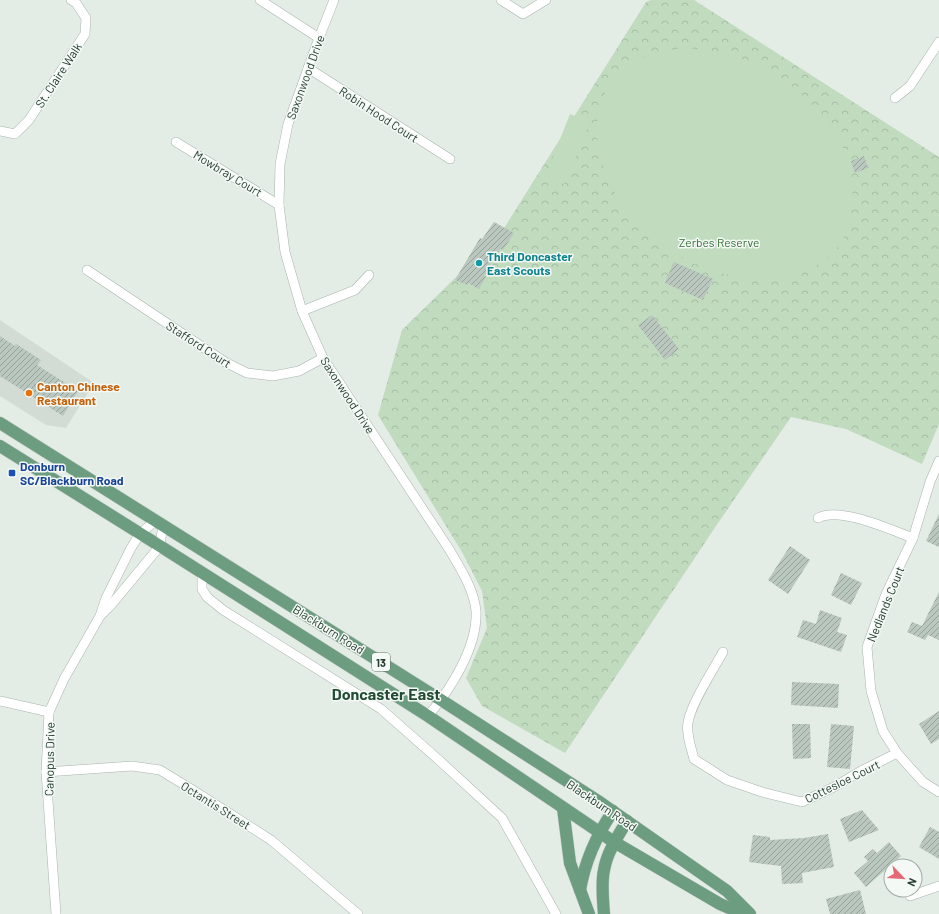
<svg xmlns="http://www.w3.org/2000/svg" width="939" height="914" viewBox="0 0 939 914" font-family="Barlow,sans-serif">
<defs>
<pattern id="park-crowns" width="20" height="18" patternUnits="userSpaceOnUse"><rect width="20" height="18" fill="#c1dbbf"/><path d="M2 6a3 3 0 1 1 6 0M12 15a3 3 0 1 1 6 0" fill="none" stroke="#a6bda4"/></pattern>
<pattern id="building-hatch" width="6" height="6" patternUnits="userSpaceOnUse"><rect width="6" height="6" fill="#b9c7be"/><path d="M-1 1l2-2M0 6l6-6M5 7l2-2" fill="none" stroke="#96a39b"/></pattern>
</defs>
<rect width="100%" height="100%" fill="#e4ece6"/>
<path fill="#d2dcd4" d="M0 320 94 383 66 428 46 425 0 396Z"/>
<path fill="url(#park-crowns)" d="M651 0H694L939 157V424L922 464 846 429 791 417 716 526 565 753 482 706 466 678 487 628 482 591 462 552 378 415 402 330 501 233 646 2Z"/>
<g fill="#c1dbbf">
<path d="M686 48C730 51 771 66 804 97 824 115 842 140 850 166 853 177 853 189 852 201 852 245 826 267 785 277 765 281 745 279 725 274 686 264 648 240 624 207 591 161 580 92 638 60 652 52 670 50 686 48Z"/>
<path d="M570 114 590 122 564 184 545 177Z"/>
</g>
<g fill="url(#building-hatch)">
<path d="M864 156 868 168 855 173 851 161Z"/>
<path d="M494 222 514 233 503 250 500 249 484 275 486 277 479 289 468 283 467 285 455 280 480 238 482 239Z"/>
<path d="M674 262 713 279 703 300 665 283Z"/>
<path d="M652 315 679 349 665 360 638 325Z"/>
<path d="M0 336 15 346 16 344 41 360 37 365 78 391 63 416 0 376Z"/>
<path d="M939 514V547L926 541Z"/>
<path d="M790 546 810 560 788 594 768 580Z"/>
<path d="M841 573 862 583 851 605 831 595Z"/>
<path d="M939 592V640L928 635 925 640 907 632 912 622 922 626Z"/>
<path d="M820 610 842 618 837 632 847 635 841 652 797 637 803 620 816 624Z"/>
<path d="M792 682 839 684 838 708 791 705Z"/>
<path d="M939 711V739L931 744 919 724Z"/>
<path d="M792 724H810L811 758 793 759Z"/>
<path d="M831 724 854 726 850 769 827 767Z"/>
<path d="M862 810 879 830 849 842 840 819Z"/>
<path d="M930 827 939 832V859L919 847Z"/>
<path d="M828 834 834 867 802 873 803 883 782 884 781 866 749 862 753 835 770 837V840L804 838Z"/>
<path d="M889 842 901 856 866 887 854 873 868 861 864 857 873 849 877 853Z"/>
<path d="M860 890 866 914H830L826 899Z"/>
</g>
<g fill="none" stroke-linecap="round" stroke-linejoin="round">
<g stroke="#a7b4ab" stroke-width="10">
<g id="street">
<path d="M260 0 319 38"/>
<path d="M334 0 319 38 288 124 280 164 279 205 285 252 302 311 323 358 449 549C460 568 474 589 476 611 478 647 450 690 428 716"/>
<path d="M501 0 523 14 546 0"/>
<path d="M308 68 450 159"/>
<path d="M895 98 910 86 939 42"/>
<path d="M0 131 15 134 29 120 85 34 86 18 76 3 71 0"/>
<path d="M176 142 279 205"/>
<path d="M87 270 225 362 247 373 273 376 299 371 323 358"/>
<path d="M302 311 355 290 369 275"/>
<path d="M939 461 930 482 913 538 886 594 867 647 871 691 883 731 897 753 923 782 939 792"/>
<path d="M818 518C839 506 891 530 913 538"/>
<path d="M202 572V589L207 597 223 610 381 709 440 761 502 818 556 914"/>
<path d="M101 615 111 605 160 546 163 524"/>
<path d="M723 652C713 670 692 702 688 722 686 734 691 747 694 759L727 780 762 792 802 802 834 787 861 771 897 753"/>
<path d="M0 701 49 712"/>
<path d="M46 772 132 766 160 770 196 792 271 840 358 914"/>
<path d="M910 896 939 886"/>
<path d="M56 914 46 772 49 712 64 679 100 616 106 598 131 548 140 534 156 520"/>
</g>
</g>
<g stroke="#c2c8c4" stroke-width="13">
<g id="primary">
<path d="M0 423 441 700 598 801 727 891 750 914"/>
<path d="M0 446 160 546 428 716 614 842 720 904 743 914"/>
<path d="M563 808 570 863 589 914"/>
<path d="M580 890C585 861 596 836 613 811"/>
<path d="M604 914C603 900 601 884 604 870 607 852 618 836 627 821"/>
</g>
</g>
<use href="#street" stroke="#fff" stroke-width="9"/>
<use href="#primary" stroke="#6c9d80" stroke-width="12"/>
</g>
<circle fill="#0f9aa8" stroke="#f4f9f5" stroke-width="1.5" cx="479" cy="263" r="4"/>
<circle fill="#e8710a" stroke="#f4f9f5" stroke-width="1.5" cx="29" cy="393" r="4"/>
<rect fill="#1a4fb4" stroke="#f4f9f5" stroke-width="1.5" x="8" y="469" width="8" height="8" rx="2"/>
<g text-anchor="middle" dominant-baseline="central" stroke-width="3" stroke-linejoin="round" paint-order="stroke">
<rect fill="#f4f9f5" stroke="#63756a" stroke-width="1" x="372" y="653" width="18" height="18" rx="3"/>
<g font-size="11" font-weight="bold" fill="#253c2e">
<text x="381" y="662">13</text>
</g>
<g font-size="12" fill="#253c2e" stroke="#f4f9f5">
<text transform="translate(58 75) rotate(-57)">St. Claire Walk</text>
<text transform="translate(305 77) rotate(-70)">Saxonwood Drive</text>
<text transform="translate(379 114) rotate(33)">Robin Hood Court</text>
<text transform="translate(228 173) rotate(31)">Mowbray Court</text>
<text transform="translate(199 344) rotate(33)">Stafford Court</text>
<text transform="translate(348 395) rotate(57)">Saxonwood Drive</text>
<text transform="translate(885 604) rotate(-68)">Nedlands Court</text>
<text transform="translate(329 629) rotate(32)">Blackburn Road</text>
<text transform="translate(49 759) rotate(-89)">Canopus Drive</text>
<text transform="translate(842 781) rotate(-26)">Cottesloe Court</text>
<text transform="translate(216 805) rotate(32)">Octantis Street</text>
<text transform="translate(602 805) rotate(34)">Blackburn Road</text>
</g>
<g font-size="12" fill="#336f36" stroke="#f4f9f5">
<text x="719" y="242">Zerbes Reserve</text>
</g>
<g font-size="12" font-weight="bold" fill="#0d838f" stroke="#f4f9f5" text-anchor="start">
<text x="487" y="256">Third Doncaster<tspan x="487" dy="14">East Scouts</tspan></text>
</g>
<g font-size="12" font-weight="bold" fill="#c56008" stroke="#f4f9f5" text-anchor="start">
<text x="37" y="386">Canton Chinese<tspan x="37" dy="14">Restaurant</tspan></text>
</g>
<g font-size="12" font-weight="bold" fill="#164399" stroke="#f4f9f5" text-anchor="start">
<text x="20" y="466">Donburn<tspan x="20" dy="14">SC/Blackburn Road</tspan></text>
</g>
<g font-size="16" font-weight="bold" fill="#224c34" stroke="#f4f9f5">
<text x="386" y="693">Doncaster East</text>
</g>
</g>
<g transform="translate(903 878) rotate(115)"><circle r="19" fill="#f4f9f5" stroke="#a1ada5"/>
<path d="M0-3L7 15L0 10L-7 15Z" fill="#e56874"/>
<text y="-6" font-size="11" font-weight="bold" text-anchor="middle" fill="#253c2e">N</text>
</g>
</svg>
